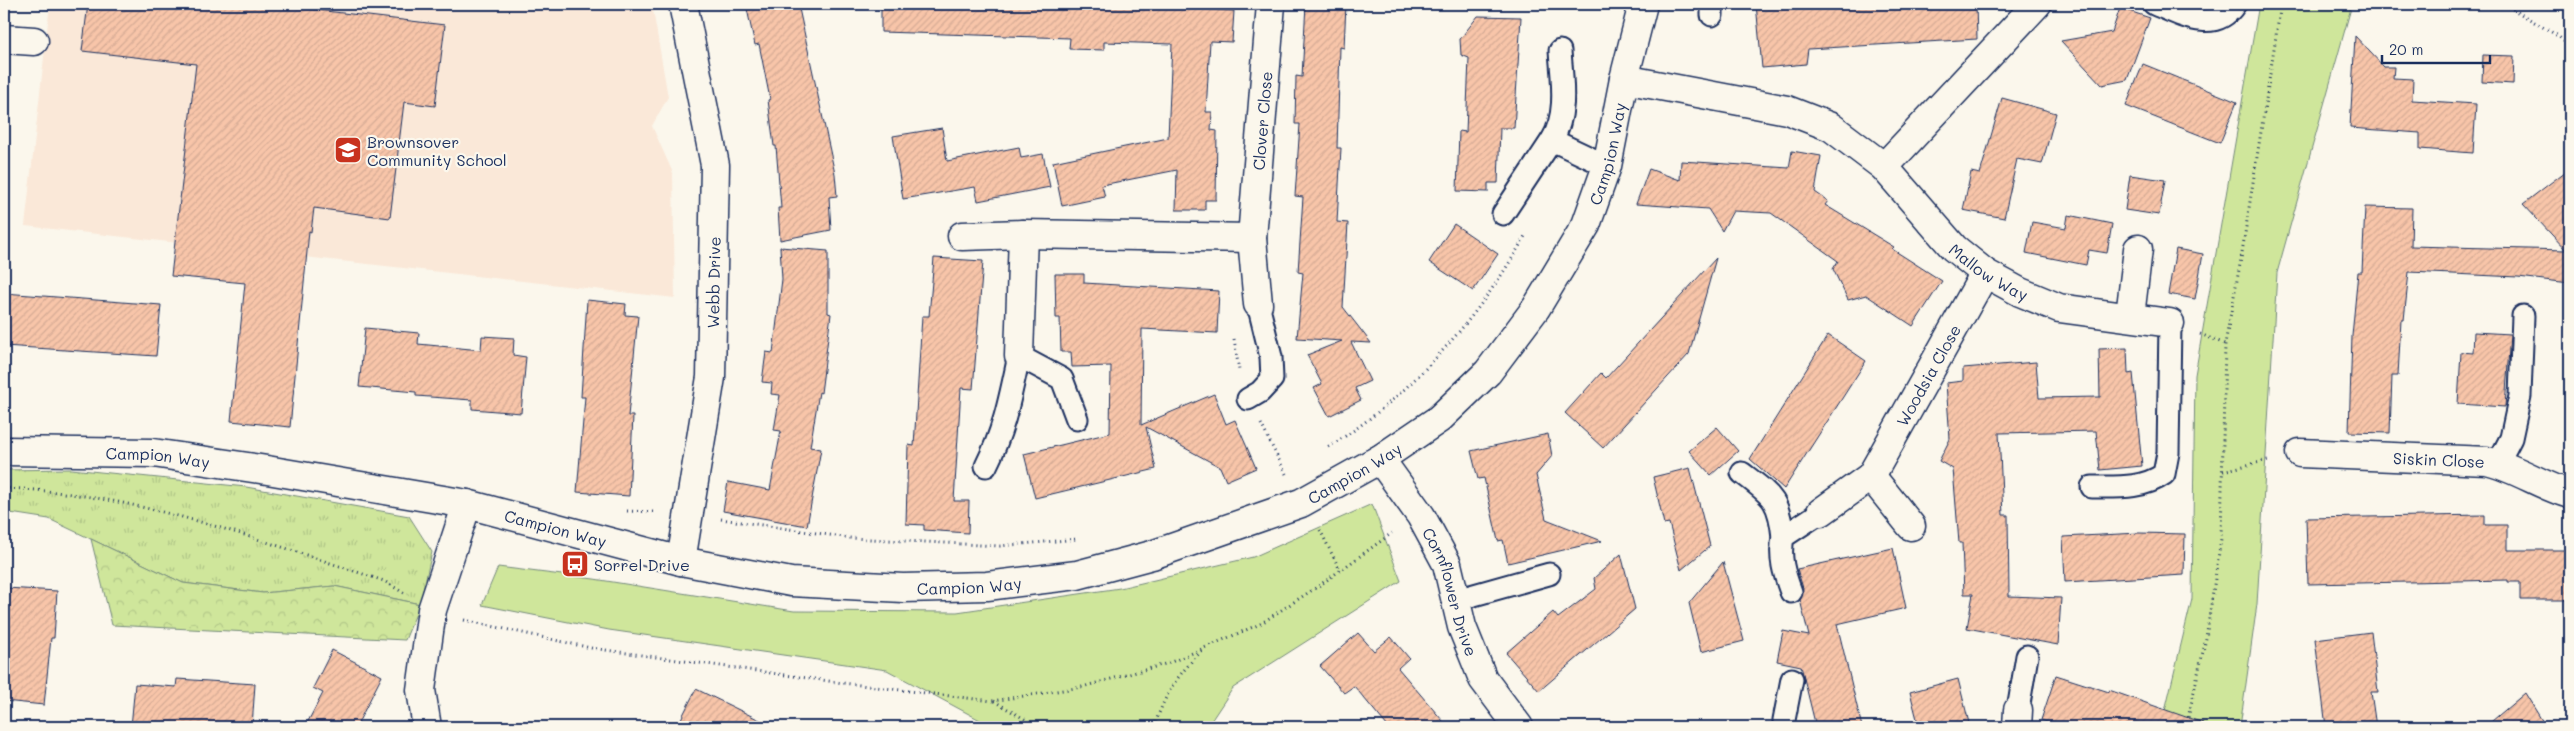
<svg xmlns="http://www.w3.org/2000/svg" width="2574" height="731" viewBox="0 0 2574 731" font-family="Mali,sans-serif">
<defs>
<pattern id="grass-tufts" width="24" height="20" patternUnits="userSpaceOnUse" patternTransform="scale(1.25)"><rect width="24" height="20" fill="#cfe69b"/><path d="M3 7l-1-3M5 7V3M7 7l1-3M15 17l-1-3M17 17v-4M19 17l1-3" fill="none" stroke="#b1c688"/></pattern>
<pattern id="forest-crowns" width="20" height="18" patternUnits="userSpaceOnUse" patternTransform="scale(1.25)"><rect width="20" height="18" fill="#cfe69b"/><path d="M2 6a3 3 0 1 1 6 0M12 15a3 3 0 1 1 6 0" fill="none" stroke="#b1c688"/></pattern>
<pattern id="building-hatch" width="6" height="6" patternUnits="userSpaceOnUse" patternTransform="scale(1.25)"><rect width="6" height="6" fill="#f8c5a9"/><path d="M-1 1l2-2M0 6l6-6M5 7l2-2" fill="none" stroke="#d4aa94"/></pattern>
</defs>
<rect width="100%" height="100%" fill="#fbf7ec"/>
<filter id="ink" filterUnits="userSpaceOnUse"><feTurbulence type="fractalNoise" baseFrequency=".02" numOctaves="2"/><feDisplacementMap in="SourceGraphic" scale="10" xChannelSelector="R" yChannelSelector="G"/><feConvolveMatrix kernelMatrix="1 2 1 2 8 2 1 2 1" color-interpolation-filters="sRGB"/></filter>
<g filter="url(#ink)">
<path fill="#fae8d8" d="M50 4H652L668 97 652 126 673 173 675 298 25 226Z"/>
<path fill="url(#grass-tufts)" stroke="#758a7c" d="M71 469 246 487 409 516 432 552 420 604 334 586 263 593 183 583 49 519 4 512V470Z"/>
<path fill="url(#forest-crowns)" stroke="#758a7c" d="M91 539 183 583 263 593 334 586 420 604 405 640 112 625Z"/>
<g fill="#cfe69b" stroke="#758a7c">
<path d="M2259 4H2330L2351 8 2277 273 2257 604 2240 727H2161L2192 599 2195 375Z"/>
<path d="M1372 504 1401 581 1233 688 1207 727H993L887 670 609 630 482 605 498 567 594 579 794 611 957 612 1120 588 1253 557Z"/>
</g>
<g fill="url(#building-hatch)" stroke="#1b2f5e">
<path d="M88 4H266L445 25 435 106 404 102 390 218 314 208 311 232 309 231 290 427 231 421 245 283 171 276 196 64 82 51Z"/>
<path d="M768 4H798L835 174 837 196 829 197 831 230 780 240 778 208H781L776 146H774L768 100 770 99 759 44 755 45 747 9Z"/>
<path d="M881 4H1152V7L1234 11 1232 42 1210 41 1206 112H1212L1211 130 1217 131 1216 200H1205V210H1176L1177 170 1102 185 1105 197 1062 206 1053 162 1168 138 1172 44 1104 42V50L1069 49 1070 38 881 32Z"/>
<path d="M1306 4H1346L1344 48 1340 47 1337 148H1341L1337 222 1348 223 1343 307 1371 343 1351 342 1370 381 1355 388 1361 400 1329 416 1314 388 1322 384 1307 355 1342 341 1297 338 1303 273 1298 272 1303 197 1295 196 1300 124H1295L1296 76 1302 77Z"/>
<path d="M1756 4H1976L1977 39 1808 49 1806 64 1762 68Z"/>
<path d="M2120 8 2150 18 2127 80 2102 85 2061 41 2112 32Z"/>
<path d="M1478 16 1521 17 1514 128H1500L1498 183H1488V192L1457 191 1459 131 1466 132 1469 58 1461 55 1460 39Z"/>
<path d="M2355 36 2384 67H2394L2393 78 2413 79 2412 100 2476 104 2473 153 2420 149V133L2350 128Z"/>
<path d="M2483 55 2514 56 2513 84 2482 82Z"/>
<path d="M2143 64 2237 102 2220 143 2126 106Z"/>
<path d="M2002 98 2056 113 2042 164 2017 159 2004 218 1963 210 1971 172 1980 174Z"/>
<path d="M942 128 947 161 1019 147 1021 158 1043 154 1050 187 978 201 975 187 903 199 893 136Z"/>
<path d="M1792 151 1821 156 1815 192 1828 201 1825 205 1894 247 1892 249 1942 281 1913 326 1866 295 1848 300 1833 269 1838 261 1771 213 1733 211 1722 231 1708 209 1636 204 1649 169 1680 180 1681 161 1789 168Z"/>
<path d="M2570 168V283L2518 277 2409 272 2404 320H2401L2398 376H2392L2390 433 2349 432 2352 336 2358 272H2362L2365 207 2412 208 2411 246 2566 250 2523 204Z"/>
<path d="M2130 175 2165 180 2159 215 2125 210Z"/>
<path d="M2068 215 2112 224 2107 253 2089 250 2086 265 2026 253 2032 222 2066 228Z"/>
<path d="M1454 224 1498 254 1473 291 1429 262Z"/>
<path d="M780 247 828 251V313L831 314 821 393 819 392 810 447 821 449 807 526 723 511 728 482 770 490 781 431 774 430 780 395 771 394 772 383 762 382 766 352 773 353 782 279Z"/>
<path d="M2176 249 2203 254 2195 299 2168 294Z"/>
<path d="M934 258 983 261 973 389 961 388 954 501H969L968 533 924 530V525L906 524 908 445 914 446 922 316H929Z"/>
<path d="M1716 258 1689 354 1603 448 1565 413 1601 373 1606 378Z"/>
<path d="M1055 274H1084V283L1219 291 1217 333 1142 329 1141 425 1214 394 1226 424 1235 420 1256 468 1226 481 1220 467 1146 427 1156 469 1035 498 1024 454 1110 433 1111 366 1072 367 1071 352H1061L1060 318H1056Z"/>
<path d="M4 293 161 305 156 356 4 346Z"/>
<path d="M587 300 626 304 625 315 638 316 628 416H633L629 496 577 492 585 397H581Z"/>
<path d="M365 328 419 333 418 344 481 350 482 336 514 338 513 355 526 357 521 413 472 409V400L416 396V392L359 387Z"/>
<path d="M2474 332 2510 334 2505 407 2458 404 2461 352 2473 353Z"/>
<path d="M1828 335 1866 361 1784 489 1750 459Z"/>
<path d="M2127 348 2128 374 2133 373 2142 466 2100 470 2096 431 1999 433 2003 515H2008L2009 596 2061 598 2058 645 1967 628 1973 594H1964L1962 543H1959L1953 469 1939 461 1950 439 1946 383 1963 381V368L2036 362 2039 398 2100 397 2099 349Z"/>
<path d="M1717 427 1738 451 1711 475 1689 451Z"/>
<path d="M1548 434 1552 456 1536 475 1546 519 1602 541 1508 563 1503 540 1498 541 1484 478 1478 479 1471 451Z"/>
<path d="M1690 468 1710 546 1681 570 1669 523 1664 524 1653 477Z"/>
<path d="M2485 515V525H2507V550H2570V600H2520V582H2508V580L2308 584 2306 518Z"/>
<path d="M2139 533 2185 534 2184 575 2065 582 2063 537Z"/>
<path d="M1893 548 1906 608 1837 624 1862 727H1816L1801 666 1777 661 1783 631 1809 636 1800 600 1803 588 1797 569Z"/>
<path d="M1621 554 1635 609 1539 691 1506 653 1553 612 1558 618 1596 589 1594 578Z"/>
<path d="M1723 562 1744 641 1701 652 1689 603Z"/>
<path d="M6 588 57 591 54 638H51L44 705 4 701Z"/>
<path d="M2371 632 2378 692H2371L2376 727H2326L2315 639Z"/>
<path d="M1358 633 1374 651 1391 637 1409 658 1398 668 1448 727H1388L1354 686 1344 693 1320 666Z"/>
<path d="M332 650 382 676 356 727H305L323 693 313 688Z"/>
<path d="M2056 675 2109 692V690L2203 723 2202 727H2063L2041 720Z"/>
<path d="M177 679 255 684 252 727H131L135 684 176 687Z"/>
<path d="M1958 679 1970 727H1919L1910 692Z"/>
<path d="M696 689 774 727H677Z"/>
<path d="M2525 693 2546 727H2485Z"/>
</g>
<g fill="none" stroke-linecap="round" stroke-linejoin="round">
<g stroke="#1b2f5e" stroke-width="25">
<g id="service">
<path d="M1712 4V15"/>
<path d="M2154 4C2181 15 2215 35 2235 4"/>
<path d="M1552 140C1568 114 1562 80 1560 51"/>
<path d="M1503 214 1552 140 1607 166"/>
<path d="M1248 399 1260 392 1272 379 1271 357 1258 304"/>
<path d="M2498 463 2511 438 2520 396 2523 316"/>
<path d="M986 466C1005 428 1010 397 1019 356L1062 379 1077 419"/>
<path d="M1742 473C1772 496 1779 499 1783 537"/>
<path d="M2092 487C2117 487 2143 489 2164 474L2168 453 2170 323"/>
<path d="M1791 592C1784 573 1779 558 1783 537L1821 512"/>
<path d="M1456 600 1549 574"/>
<path d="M2018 710 2027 656"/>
<path d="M1784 727V720L1792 679"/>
</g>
</g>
<g stroke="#1b2f5e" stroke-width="31">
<g id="minor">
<path d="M4 39 34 41"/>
<path id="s1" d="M1624 79 1787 110 1831 127 1884 167 1954 248 1985 273 2020 292 2059 308 2170 323"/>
<path d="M1884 167 2037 4"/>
<path d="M962 236 1023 234 1252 238"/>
<path id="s2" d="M1258 304 1252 238 1271 4"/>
<path d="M2130 316 2138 249"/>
<path d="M1019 356 1023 234"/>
<path id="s3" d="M4 451 153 453 267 470 467 504 681 561 791 582 903 588 987 586 1077 575 1152 555 1301 503 1380 459 1439 419 1488 372 1536 308 1586 225 1607 166 1624 79 1643 4"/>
<path id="s4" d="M2300 453 2487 461C2517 468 2541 486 2570 494"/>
<path id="s5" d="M1380 459 1421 516 1447 564 1462 627 1483 679 1519 727"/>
<path id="s6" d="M1871 476 1985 273"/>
<path d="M1821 512 1871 476 1911 526"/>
<path id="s7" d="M681 561 711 377 715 165 683 4"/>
<path d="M427 727 421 690 432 610 467 504"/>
<path d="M2017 727 2018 710"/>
</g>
</g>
<g stroke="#1b2f5e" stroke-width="3" stroke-dasharray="1 4" stroke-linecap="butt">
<path d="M2504 4 2558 36 2570 47"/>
<path d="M2200 334 2225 344"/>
<path d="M1234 339 1239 370"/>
<path d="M1261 424 1286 474"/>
<path d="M1328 447C1406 401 1483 314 1526 234"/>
<path d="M2223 471 2268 460"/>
<path d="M4 488C135 493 260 540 384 581L404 593"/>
<path d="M627 511 655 512"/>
<path d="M721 519 850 538 1000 546 1078 539"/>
<path d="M1320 530 1340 570"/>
<path d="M464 620 591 648 843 683 992 701 1082 687 1169 663 1260 624 1320 585 1392 533"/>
<path d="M994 701 1038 727"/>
<path d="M1154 727C1166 692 1177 675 1204 649"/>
<path d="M2186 727 2206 638 2221 539 2225 344 2241 259 2281 4"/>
</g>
<use href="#service" stroke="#fbf7ec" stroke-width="21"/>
<use href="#minor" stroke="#fbf7ec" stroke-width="28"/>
</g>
</g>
<defs>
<g id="school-square" transform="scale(1.4375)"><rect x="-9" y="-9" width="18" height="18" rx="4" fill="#c8321e" stroke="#fbf7ec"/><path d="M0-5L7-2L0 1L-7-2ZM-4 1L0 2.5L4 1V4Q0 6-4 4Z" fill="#fff"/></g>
<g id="bus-square" transform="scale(1.4375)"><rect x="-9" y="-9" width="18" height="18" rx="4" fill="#c8321e" stroke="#fbf7ec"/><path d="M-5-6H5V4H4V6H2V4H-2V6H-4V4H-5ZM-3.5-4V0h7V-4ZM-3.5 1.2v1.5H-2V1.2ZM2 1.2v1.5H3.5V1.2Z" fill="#fff"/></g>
</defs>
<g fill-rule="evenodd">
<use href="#school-square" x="348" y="150"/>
<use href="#bus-square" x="575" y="564"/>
</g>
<g text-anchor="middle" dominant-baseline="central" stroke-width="4.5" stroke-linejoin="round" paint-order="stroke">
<g font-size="16" fill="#1b2f5e" stroke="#fbf7ec">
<text stroke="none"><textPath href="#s2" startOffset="184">Clover Close</textPath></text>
<text stroke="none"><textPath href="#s3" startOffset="1804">Campion Way</textPath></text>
<text stroke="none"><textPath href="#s1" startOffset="429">Mallow Way</textPath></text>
<text stroke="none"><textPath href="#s7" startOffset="281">Webb Drive</textPath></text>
<text stroke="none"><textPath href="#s6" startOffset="116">Woodsia Close</textPath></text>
<text stroke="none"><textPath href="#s3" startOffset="154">Campion Way</textPath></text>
<text stroke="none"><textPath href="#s4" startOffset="139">Siskin Close</textPath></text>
<text stroke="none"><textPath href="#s3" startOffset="1384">Campion Way</textPath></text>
<text stroke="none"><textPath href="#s3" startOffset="559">Campion Way</textPath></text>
<text stroke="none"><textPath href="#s3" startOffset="979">Campion Way</textPath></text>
<text stroke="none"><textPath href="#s5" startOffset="152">Cornflower Drive</textPath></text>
</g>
<g font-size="16" fill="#1b2f5e" stroke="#fbf7ec" text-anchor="start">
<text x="367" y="141">Brownsover<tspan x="367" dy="18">Community School</tspan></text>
<text x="594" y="564">Sorrel Drive</text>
</g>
</g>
<rect width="2574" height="731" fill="none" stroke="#fbf7ec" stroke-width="20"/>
<rect x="10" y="10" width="2554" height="711" fill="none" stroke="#1b2f5e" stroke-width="2" filter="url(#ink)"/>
<path d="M2382 55v8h108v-8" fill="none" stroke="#1b2f5e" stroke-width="2.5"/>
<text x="2389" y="55" font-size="15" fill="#1b2f5e" stroke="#fbf7ec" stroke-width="4" paint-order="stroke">20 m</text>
</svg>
